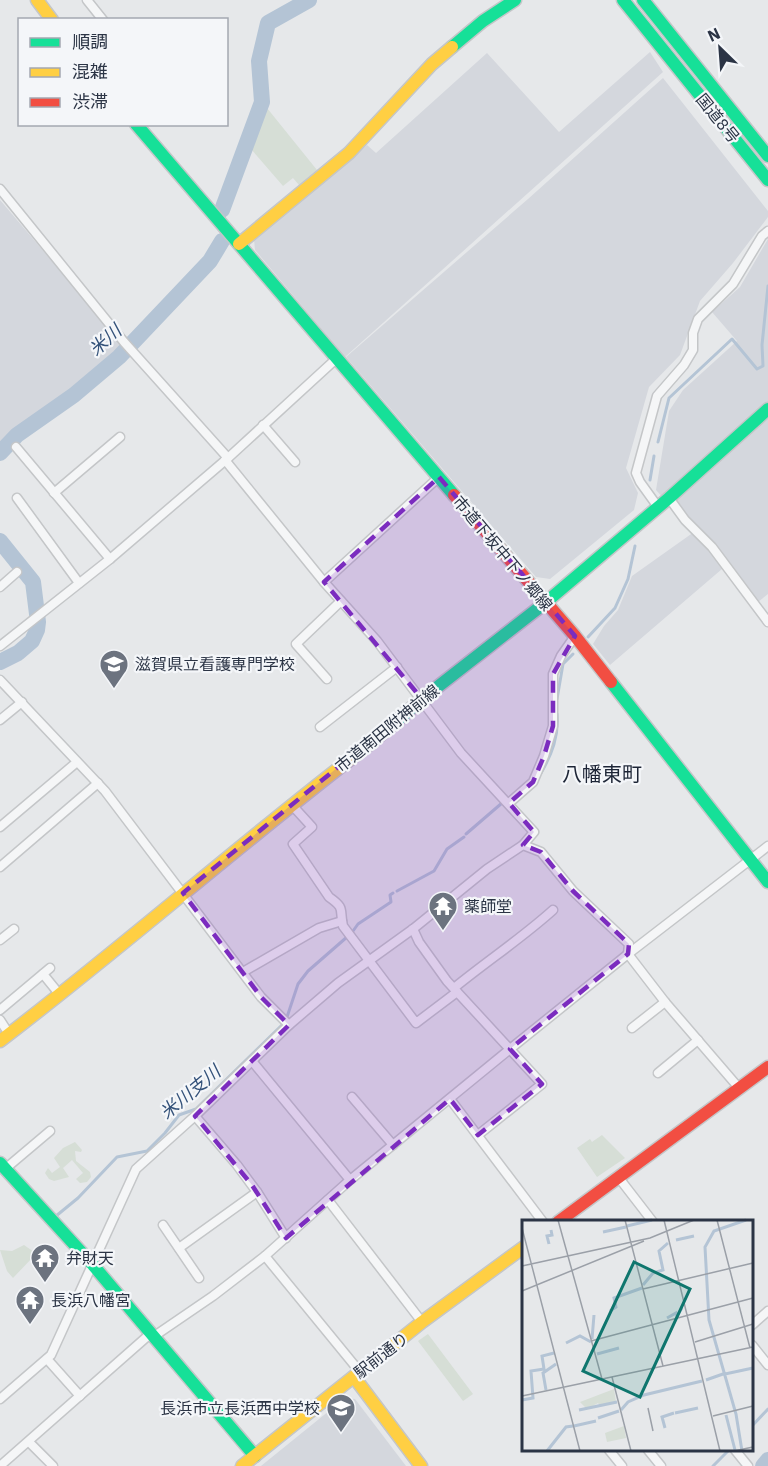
<svg xmlns="http://www.w3.org/2000/svg" width="768" height="1466" viewBox="0 0 768 1466" font-family="'IBM Plex Sans','Noto Sans JP',sans-serif">
<rect width="100%" height="100%" fill="#e6e8ea"/>
<g fill="#d4d7dd">
<path d="M650 52 663 72 345 357 255 250 254 239 367 145 376 153 487 53 559 132Z"/>
<path d="M663 78 768 211V217L733 263 700 301 680 355 649 387 626 468 638 493 634 510 550 579 536 577 346 357 528 199Z"/>
<path d="M0 200 123 345 90 377 6 436 0 443Z"/>
<path d="M768 239V594L758 602 729 563 610 665 593 644 604 626 618 610 632 576 694 532 656 490 669 411 683 390 737 341 712 312 740 287Z"/>
<path d="M345 1398 355 1399 406 1466H261Z"/>
</g>
<g fill="#d6ded6">
<path d="M267 108 317 170 299 185 293 178 283 186 251 149Z"/>
<path d="M602 1135 625 1158 597 1177 577 1148 590 1139 592 1142Z"/>
<path d="M75 1142 82 1150 81 1152 75 1151 76 1161 90 1172 91 1177 87 1182 80 1183 76 1179 83 1173 72 1160 63 1168 69 1177 54 1181 49 1179 45 1173 48 1168 52 1173 60 1167 54 1158 63 1148Z"/>
<path d="M24 1245 34 1252 31 1255 33 1257 13 1278 7 1271 0 1250 12 1251Z"/>
<path d="M428 1334 473 1394 463 1401 418 1341Z"/>
</g>
<g fill="none" stroke-linecap="round" stroke-linejoin="round">
<g stroke="#b4c4d5" stroke-width="3">
<path d="M658 442 669 398 732 339 757 369 763 366 762 345 768 286"/>
<path d="M650 480 654 456"/>
<path d="M588 637 615 608 628 579 635 546"/>
<path d="M557 699 563 664 573 654"/>
<path d="M541 773C552 754 559 736 557 714"/>
<path d="M466 834 502 803H505"/>
<path d="M397 891 434 871 447 849 464 837"/>
<path d="M353 931 358 924 391 902 390 895 393 893"/>
<path d="M286 1020 298 984 308 971 347 937"/>
<path d="M56 1216 78 1198 117 1157 147 1151 165 1133 179 1115 196 1109 283 1024"/>
<path d="M752 1426 768 1409"/>
<path d="M713 1466 729 1450"/>
</g>
<g stroke="#b4c4d5" stroke-width="16">
<path d="M222 210 262 102 259 61 268 23 309 0"/>
<path d="M0 453 17 435 74 395 119 357 210 261 222 241"/>
<path d="M0 541 33 582 38 622 37 630 32 641 18 653 0 662"/>
<path d="M763 1466 768 1460"/>
</g>
<g stroke="#c4c6c8" stroke-width="11">
<g id="street">
<path d="M87 0 103 20"/>
<path d="M0 189 124 342 228 458"/>
<path d="M263 425 295 462"/>
<path d="M16 447 110 559"/>
<path d="M225 460 324 582 377 641 461 753 534 832 523 845"/>
<path d="M54 493 120 437"/>
<path d="M17 498 79 583"/>
<path d="M669 498 685 520 712 547 768 622"/>
<path d="M658 507 640 482 636 473 657 396 684 365 693 350V333L698 319 733 284 762 236 768 231"/>
<path d="M324 582 439 477"/>
<path d="M0 587 17 572"/>
<path d="M0 646 110 559 228 458 336 359"/>
<path d="M327 679 296 644 341 601"/>
<path d="M0 680 105 791 261 997 289 1025"/>
<path d="M0 720 22 702"/>
<path d="M320 727 397 667"/>
<path d="M509 803 533 782 544 756 553 726V674L561 656 575 636"/>
<path d="M291 804 312 827 293 844 329 897C346 909 339 909 343 926L416 1023 457 992"/>
<path d="M0 827 77 762"/>
<path d="M0 867 98 783"/>
<path d="M413 929 419 942 447 981 542 1084 478 1135"/>
<path d="M0 940 14 929"/>
<path d="M628 954 768 846"/>
<path d="M243 972 319 928 342 921"/>
<path d="M43 974 60 995"/>
<path d="M454 988C487 961 522 938 553 910"/>
<path d="M0 1010 50 968"/>
<path d="M0 1020 9 1034"/>
<path d="M632 1028 665 1002"/>
<path d="M252 1061 350 1180"/>
<path d="M658 1073 698 1040"/>
<path d="M352 1097 393 1145"/>
<path d="M450 1099 543 1222"/>
<path d="M195 1116 237 1165 257 1192"/>
<path d="M5 1169 50 1131"/>
<path d="M619 1178 653 1222"/>
<path d="M328 1200 422 1322"/>
<path d="M163 1225 199 1278"/>
<path d="M179 1248 257 1192 286 1238"/>
<path d="M265 1256 360 1372"/>
<path d="M752 1325 768 1311"/>
<path d="M153 1337 213 1296 265 1256 350 1180 510 1049 628 954 665 1002 739 1088"/>
<path d="M752 1345 768 1365"/>
<path d="M47 1359 80 1396"/>
<path d="M0 1399 51 1355 136 1169 195 1116 289 1025 338 983 413 929 487 869 523 845 541 852 573 891 629 944 628 954"/>
<path d="M29 1442 53 1466"/>
<path d="M609 1450 622 1466"/>
<path d="M648 1450 661 1466"/>
<path d="M735 1450 748 1466"/>
<path d="M0 1466 150 1334"/>
</g>
</g>
<g stroke="#c4c6c8" stroke-width="15">
<g id="fast">
<path d="M623 0 768 180"/>
<path d="M643 0 768 156"/>
<path d="M452 47 483 21 515 0"/>
<path d="M136 124 454 495"/>
<path d="M611 682 768 882"/>
<path d="M370 744 422 699 545 603 669 498 768 409"/>
<path d="M0 1163 93 1265 255 1456"/>
</g>
</g>
<g stroke="#c4c6c8" stroke-width="15">
<g id="slow">
<path d="M37 0 52 20"/>
<path d="M239 244 349 153 432 64 452 47"/>
<path d="M0 1041C126 945 244 840 370 744"/>
<path d="M354 1377 421 1466"/>
<path d="M242 1466 422 1322 524 1247"/>
</g>
</g>
<g stroke="#c4c6c8" stroke-width="15">
<g id="jam">
<path d="M454 495 575 636 611 682"/>
<path d="M558 1222 768 1067"/>
</g>
</g>
<use href="#street" stroke="#f5f6f7" stroke-width="8"/>
<use href="#fast" stroke="#16e098" stroke-width="12"/>
<use href="#slow" stroke="#ffcf43" stroke-width="12"/>
<use href="#jam" stroke="#f24e42" stroke-width="12"/>
</g>
<path fill="#7b2cbf" fill-opacity="0.2" stroke="#7b2cbf" stroke-width="4.5" stroke-dasharray="12 8" stroke-linejoin="round" d="M439 477 575 636 553 674V726L544 756 533 782 509 803 534 832 523 845 541 852 573 891 629 944 628 954 510 1049 542 1084 478 1135 450 1099 286 1238 252 1185 195 1116 289 1025 261 997 183 893 422 699 324 582Z"/>
<defs>
<g id="school-pin" transform="scale(1.5)"><path d="M0 17L-7.5 6A9.5 9.5 0 1 1 7.5 6Z" fill="#6c737f" stroke="#f4f6f9"/><path d="M0-5L7-2L0 1L-7-2ZM-4 1L0 2.5L4 1V4Q0 6-4 4Z" fill="#fff"/></g>
<g id="temple-pin" transform="scale(1.5)"><path d="M0 17L-7.5 6A9.5 9.5 0 1 1 7.5 6Z" fill="#6c737f" stroke="#f4f6f9"/><path d="M0-6L5-2H3V0L6.5 2.5H4V6H1.5V3h-3V6H-4V2.5H-6.5L-3 0V-2H-5Z" fill="#fff"/></g>
</defs>
<g fill-rule="evenodd">
<use href="#school-pin" x="114" y="664"/>
<use href="#temple-pin" x="443" y="906"/>
<use href="#temple-pin" x="45" y="1258"/>
<use href="#temple-pin" x="30" y="1300"/>
<use href="#school-pin" x="341" y="1408"/>
</g>
<g text-anchor="middle" dominant-baseline="central" stroke-width="4.5" stroke-linejoin="round" paint-order="stroke">
<g font-size="16" fill="#2b3445" stroke="#f4f6f9">
<text transform="translate(718 118) rotate(51)">国道8号</text>
<text transform="translate(503 553) rotate(50)">市道下坂中下ノ郷線</text>
<text transform="translate(387 728) rotate(-39)">市道南田附神前線</text>
<text transform="translate(381 1355) rotate(-38)">駅前通り</text>
</g>
<g font-size="16" fill="#2b3445" stroke="#f4f6f9" text-anchor="start">
<text x="135" y="664">滋賀県立看護専門学校</text>
<text x="464" y="906">薬師堂</text>
<text x="66" y="1258">弁財天</text>
<text x="51" y="1300">長浜八幡宮</text>
<text x="320" y="1408" text-anchor="end">長浜市立長浜西中学校</text>
</g>
<g font-size="18" font-style="italic" fill="#34527a" stroke="#f4f6f9">
<text transform="translate(105 340) rotate(-42)">米川</text>
<text transform="translate(190 1092) rotate(-40)">米川支川</text>
</g>
<g font-size="20" fill="#1d2536" stroke="#f4f6f9">
<text x="602" y="773">八幡東町</text>
</g>
</g>
<g transform="translate(522 1220)">
<rect width="231" height="231" fill="#e6e8ea"/>
<path d="M92 169 94 182 78 186 76 183 65 189 58 182ZM102 206 104 218 85 222 83 213Z" fill="#d6ded6"/>
<path fill="none" stroke="#b4c4d5" stroke-width="3" d="M105 6 130 0M81 12 104 7M154 20 172 16M27 24 25 16 30 15 29 10M121 65 131 53 141 50 137 31 146 23M88 91 94 87 92 78 120 68M145 98 154 93 155 96 160 88M70 119 72 95M44 123 58 116 69 122M75 134 97 128M203 154 231 148M184 160 201 154M24 170 21 153 34 144M0 180 11 178 9 151 22 149 20 136 32 133M57 190 95 182M99 190 106 182 122 175 180 161M153 193 176 188M204 195 213 230M76 198 97 191M52 206 74 201M143 208 140 197 152 193M25 231 44 207 51 206M220 231 214 194 187 100 183 27 192 11 224 0"/>
<path fill="none" stroke="#9ba0a8" stroke-width="1.5" d="M36 0 80 159M103 0 141 146M142 0 198 231M195 0 228 128M0 8 58 231M0 46 128 18 172 0M121 69 231 43M0 71 122 21M69 121 231 78M173 122 231 104M90 157 109 231M0 176 231 127M126 188 131 211M191 196 231 186M212 231 231 227"/>
<path fill="#0f766e" fill-opacity="0.15" stroke="#0f766e" stroke-width="3" d="M112 42 168 69 118 177 61 151Z"/>
<rect width="231" height="231" fill="none" stroke="#2b3445" stroke-width="3"/>
</g>
<rect x="18" y="18" width="210" height="108" fill="#f4f6f9" stroke="#a4a8b1" stroke-width="1.5"/>
<rect x="30" y="38" width="30" height="9" fill="#16e098" stroke="#a4a8b1" stroke-width="1.5"/>
<text x="72" y="48" font-size="18" fill="#2b3445">順調</text>
<rect x="30" y="68" width="30" height="9" fill="#ffcf43" stroke="#a4a8b1" stroke-width="1.5"/>
<text x="72" y="78" font-size="18" fill="#2b3445">混雑</text>
<rect x="30" y="98" width="30" height="9" fill="#f24e42" stroke="#a4a8b1" stroke-width="1.5"/>
<text x="72" y="108" font-size="18" fill="#2b3445">渋滞</text>
<g transform="translate(720 48) rotate(335)" stroke="#f4f6f9" stroke-width="4.5" paint-order="stroke">
<path d="M0-4.5L10 22L0 15L-10 22Z" fill="#2b3445"/>
<text y="-9" font-size="16" font-weight="bold" text-anchor="middle" fill="#2b3445">N</text>
</g>
</svg>
